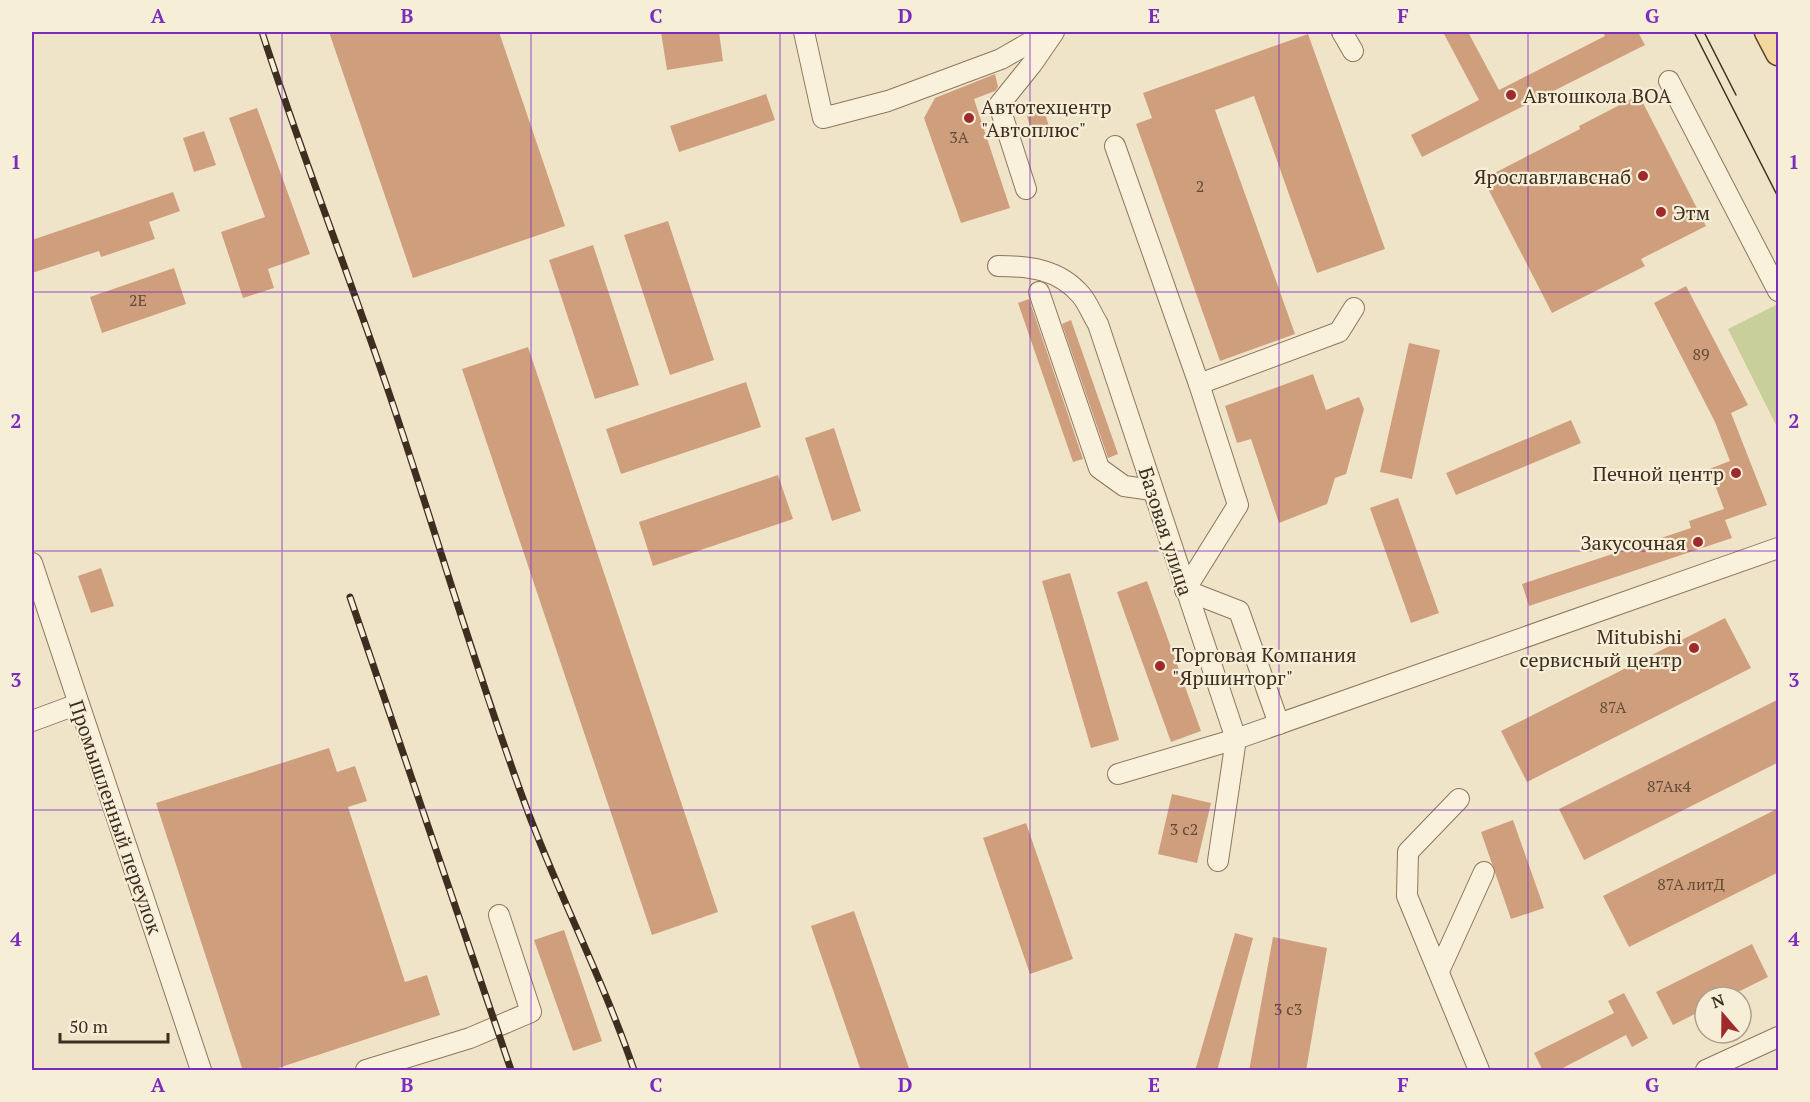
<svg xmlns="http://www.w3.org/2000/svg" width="1810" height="1102" viewBox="0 0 1810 1102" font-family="'PT Serif',serif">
<rect width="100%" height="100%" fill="#f0e4c8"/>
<path fill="#c9cf9b" d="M1778 304V429L1728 329Z"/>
<g fill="#cf9f7d">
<path d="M329 32H499L565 226 413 278Z"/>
<path d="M661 32H719L723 61 667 70Z"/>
<path d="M1443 32H1468L1499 90 1605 36 1603 32H1638L1645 45 1422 157 1411 135 1479 100Z"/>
<path d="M1308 34 1385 249 1317 273 1254 96 1215 110 1295 334 1220 361 1136 124 1152 118 1143 93Z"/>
<path d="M995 74 998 87 995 91 974 99 1010 208 961 223 924 118 935 98Z"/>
<path d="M766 94 775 120 679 152 670 126Z"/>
<path d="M1639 95 1706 226 1641 259 1645 266 1552 313 1483 179 1580 129 1579 126Z"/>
<path d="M1042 103 1050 130 1033 136 1025 109Z"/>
<path d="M257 108 310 254 268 269 274 288 243 298 221 232 265 217 229 118Z"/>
<path d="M204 131 216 165 194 172 183 138Z"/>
<path d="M173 192 180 211 149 222 155 239 101 257 99 251 32 273V240Z"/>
<path d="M668 221 714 360 670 375 624 235Z"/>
<path d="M593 245 639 385 595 399 549 260Z"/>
<path d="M174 268 186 304 102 333 90 297Z"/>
<path d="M1686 286 1748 405 1731 413 1767 505 1725 520 1732 538 1529 606 1522 584 1691 528 1689 521 1724 509 1709 469 1730 461 1715 422 1654 303Z"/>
<path d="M1029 299 1083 459 1073 462 1018 303Z"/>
<path d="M1071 320 1118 454 1108 458 1062 324Z"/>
<path d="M1409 343 1440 350 1412 479 1380 472Z"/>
<path d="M528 347 718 912 652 935 462 369Z"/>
<path d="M1313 374 1326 410 1359 397 1364 409 1346 474 1335 478 1327 504 1279 523 1251 439 1237 443 1225 406Z"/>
<path d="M746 382 761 427 621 474 606 429Z"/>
<path d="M1571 420 1581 443 1456 495 1446 473Z"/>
<path d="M834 428 861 511 832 521 805 438Z"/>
<path d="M778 475 793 519 653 566 639 522Z"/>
<path d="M1398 498 1439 613 1411 623 1370 508Z"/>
<path d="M101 568 114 606 91 613 78 576Z"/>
<path d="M1070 573 1119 740 1091 748 1042 581Z"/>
<path d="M1147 581 1201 731 1171 742 1117 592Z"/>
<path d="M1725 618 1751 668 1527 782 1501 731Z"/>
<path d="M1779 699V762L1584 860 1559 809Z"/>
<path d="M329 748 337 772 355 766 367 801 348 807 405 982 427 975 440 1015 269 1071H243L156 803Z"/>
<path d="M1172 794 1211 803 1197 863 1158 854Z"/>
<path d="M1779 808V872L1629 947 1603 896Z"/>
<path d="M1513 820 1544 908 1511 919 1481 832Z"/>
<path d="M1026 823 1073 959 1030 974 983 838Z"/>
<path d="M854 911 910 1071H861L811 926Z"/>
<path d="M564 930 602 1041 573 1051 534 940Z"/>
<path d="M1235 933 1253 938 1217 1071H1195Z"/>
<path d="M1273 937 1327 948 1306 1071H1249Z"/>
<path d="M1752 944 1768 977 1728 997H1705V1009L1673 1025 1656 992Z"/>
<path d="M1624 993 1648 1038 1632 1047 1626 1035 1557 1071H1543L1534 1053 1614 1013 1608 1001Z"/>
</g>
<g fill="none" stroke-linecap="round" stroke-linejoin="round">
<g stroke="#8d765c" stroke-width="22">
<g id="minor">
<path d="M804 32 823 118 888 101 1001 59 1048 32"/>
<path d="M1342 32 1353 51"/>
<path d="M1669 81 1778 291"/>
<path d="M1115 146 1199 384 1238 505 1185 590 1239 611 1279 724"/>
<path d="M1026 189 999 105 1032 64 1054 32"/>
<path d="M998 266C1029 266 1059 269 1081 295 1088 303 1092 315 1098 324L1236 739 1218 861"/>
<path d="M1039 292 1099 468 1124 486 1152 490"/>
<path d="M1199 384 1339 332 1354 308"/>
<path d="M32 563 201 1070"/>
<path d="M32 721 78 704"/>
<path d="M1118 774 1236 739 1778 548"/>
<path d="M1459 799 1408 852 1407 896 1479 1070"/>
<path d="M1439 971 1484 872"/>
<path d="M366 1070 470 1038 531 1012 499 915"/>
<path d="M1706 1070 1778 1037"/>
</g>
</g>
<g stroke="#5b4430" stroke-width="27">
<path id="major" d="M1767 32 1778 53"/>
</g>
<use href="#minor" stroke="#faf1dc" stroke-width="20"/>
<use href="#major" stroke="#f3d9a0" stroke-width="24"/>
<g stroke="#3d2e20" stroke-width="1.5">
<path d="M1694 32 1778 197"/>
<path d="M1704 32 1736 95"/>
</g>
<g stroke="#3d2e20" stroke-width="7">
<g id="rail">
<path d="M262 32C301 153 348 272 389 393 435 529 475 668 525 804 558 894 603 979 634 1070"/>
<path d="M350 597 511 1070"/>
</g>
</g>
<use href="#rail" stroke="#f7eed8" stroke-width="4.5" stroke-dasharray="14" stroke-linecap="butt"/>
</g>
<path fill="none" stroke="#7b2cbf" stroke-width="1.5" stroke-opacity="0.55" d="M282 32V1070M531 32V1070M780 32V1070M1030 32V1070M1279 32V1070M1528 32V1070M32 292H1778M32 551H1778M32 810H1778"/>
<g fill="#9e2a2b" stroke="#f7eed8" stroke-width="2">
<circle cx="1511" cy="95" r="6"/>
<circle cx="969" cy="118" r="6"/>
<circle cx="1643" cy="176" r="6"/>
<circle cx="1661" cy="212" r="6"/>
<circle cx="1736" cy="473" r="6"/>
<circle cx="1698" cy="542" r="6"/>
<circle cx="1694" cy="648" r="6"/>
<circle cx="1160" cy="666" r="6"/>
</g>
<g text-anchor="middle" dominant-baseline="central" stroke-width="4.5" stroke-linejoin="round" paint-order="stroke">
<g font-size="16" fill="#624a37">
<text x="959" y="137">3А</text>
<text x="1200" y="186">2</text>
<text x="138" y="300">2Е</text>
<text x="1701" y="354">89</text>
<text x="1613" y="707">87А</text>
<text x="1669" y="786">87Ак4</text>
<text x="1184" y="829">3 с2</text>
<text x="1691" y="884">87А литД</text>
<text x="1288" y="1009">3 с3</text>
</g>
<g font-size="20" fill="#3d2e20" stroke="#f7eed8" text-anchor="start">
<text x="1523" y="95">Автошкола ВОА</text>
<text x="981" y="106">Автотехцентр<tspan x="981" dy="23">"Автоплюс"</tspan></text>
<text x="1631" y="176" text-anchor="end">Ярославглавснаб</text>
<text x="1673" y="212">Этм</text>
<text x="1724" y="473" text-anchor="end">Печной центр</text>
<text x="1686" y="542" text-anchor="end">Закусочная</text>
<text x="1682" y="636" text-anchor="end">Mitubishi<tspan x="1682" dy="23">сервисный центр</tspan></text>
<text x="1172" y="654">Торговая Компания<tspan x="1172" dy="23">"Яршинторг"</tspan></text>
</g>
<g font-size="20" fill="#3d2e20" stroke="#f7eed8">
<text transform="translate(1166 531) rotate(72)">Базовая улица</text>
<text transform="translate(116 817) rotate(71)">Промышленный переулок</text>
</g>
</g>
<rect width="1810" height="1102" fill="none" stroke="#f7eed8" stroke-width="66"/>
<g transform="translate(1723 1015) rotate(340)"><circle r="28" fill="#f7eed8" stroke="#ada18e" stroke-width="1.5"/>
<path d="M0-4.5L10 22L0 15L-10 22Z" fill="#9e2a2b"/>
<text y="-9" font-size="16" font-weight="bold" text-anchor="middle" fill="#3d2e20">N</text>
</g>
<path d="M60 1033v9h108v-9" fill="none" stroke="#3d2e20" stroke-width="3"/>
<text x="69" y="1033" font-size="18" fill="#3d2e20" stroke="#f7eed8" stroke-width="4.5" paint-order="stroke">50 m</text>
<rect x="33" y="33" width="1744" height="1036" fill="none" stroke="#7b2cbf" stroke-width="2"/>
<g font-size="20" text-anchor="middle" font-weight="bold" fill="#7b2cbf">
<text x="158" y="23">A</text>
<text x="407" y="23">B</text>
<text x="656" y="23">C</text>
<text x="905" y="23">D</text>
<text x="1154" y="23">E</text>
<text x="1403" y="23">F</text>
<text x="1652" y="23">G</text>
<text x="16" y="169">1</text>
<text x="1794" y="169">1</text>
<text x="16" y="428">2</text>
<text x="1794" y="428">2</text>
<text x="16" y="687">3</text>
<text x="1794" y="687">3</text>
<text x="16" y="946">4</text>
<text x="1794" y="946">4</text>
<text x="158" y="1092">A</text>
<text x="407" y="1092">B</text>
<text x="656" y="1092">C</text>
<text x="905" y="1092">D</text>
<text x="1154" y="1092">E</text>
<text x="1403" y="1092">F</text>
<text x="1652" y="1092">G</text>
</g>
</svg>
